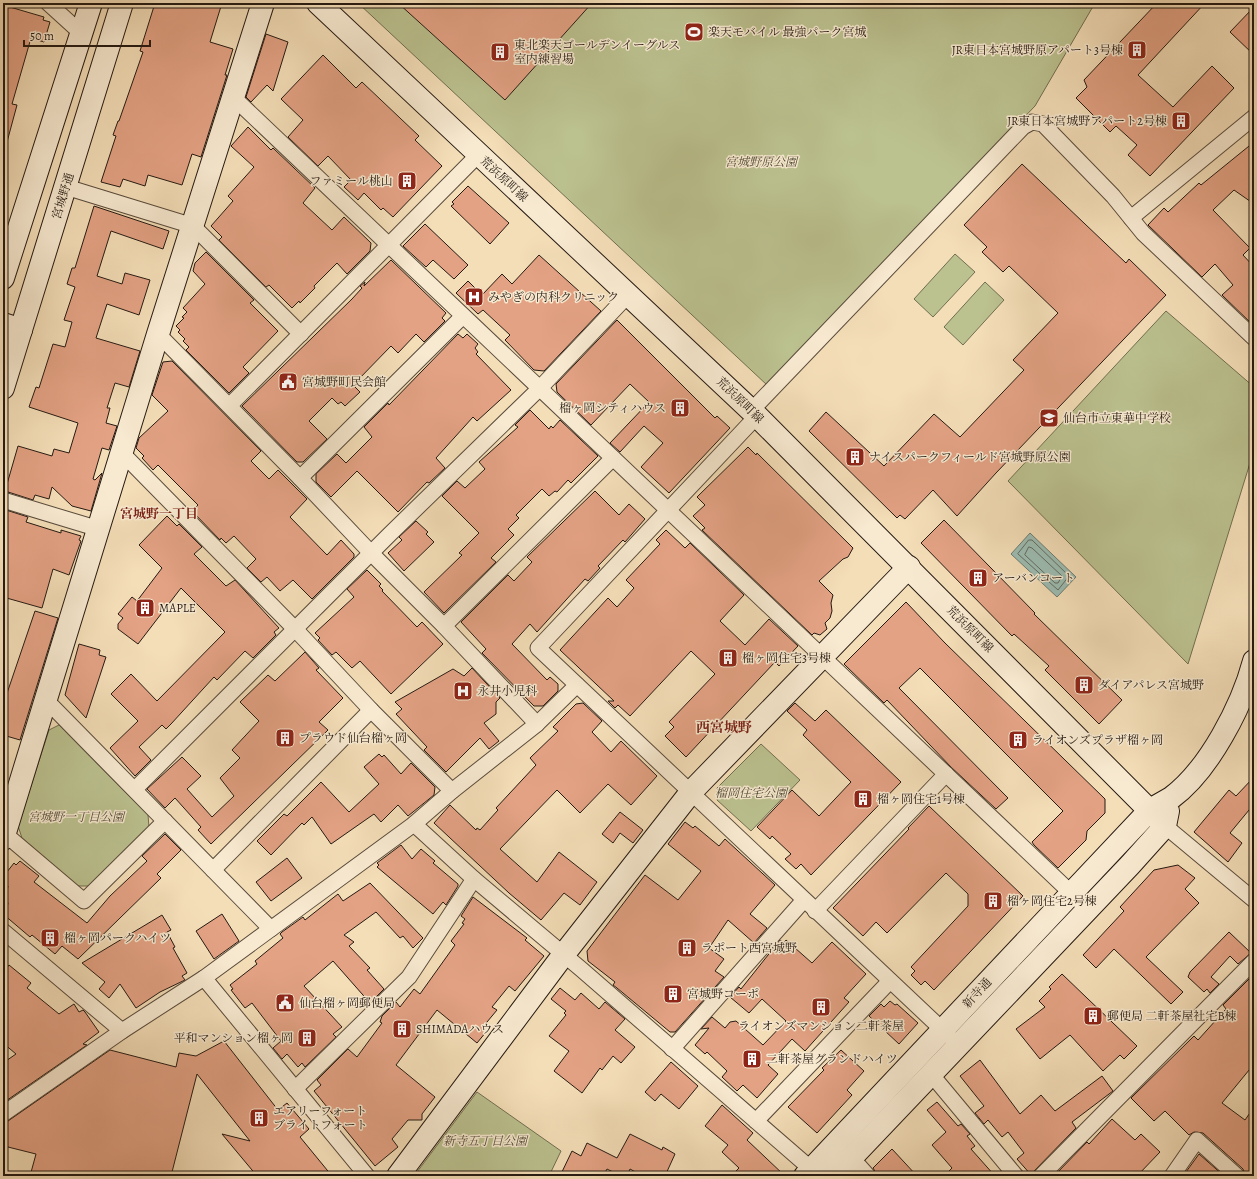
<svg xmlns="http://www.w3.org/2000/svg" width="1257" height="1179" viewBox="0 0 1257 1179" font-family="Alegreya,'Noto Serif JP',serif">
<rect width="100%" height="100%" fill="#f4deb8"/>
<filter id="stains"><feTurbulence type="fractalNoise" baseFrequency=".005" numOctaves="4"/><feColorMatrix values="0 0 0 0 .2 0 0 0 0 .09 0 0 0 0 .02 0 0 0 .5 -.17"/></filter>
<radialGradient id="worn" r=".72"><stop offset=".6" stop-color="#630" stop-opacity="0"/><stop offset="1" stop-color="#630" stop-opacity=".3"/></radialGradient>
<g fill="#bbc18f" stroke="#706e50">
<path d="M358 3H1095L1035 106 767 385Z"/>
<path d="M955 254 975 272 933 317 914 299Z"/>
<path d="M985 282 1004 300 963 345 944 327Z"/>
<path d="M1166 311 1254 387V450L1188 664 1008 481Z"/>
<path d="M59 725 148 815 149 827 90 886H78L22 838 18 826 49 730Z"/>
<path d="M761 744 800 780 751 831 717 800V788Z"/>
<path d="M477 1092 561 1151 549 1176H414Z"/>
</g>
<path fill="#9cbcb2" stroke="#6c7b72" d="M1030 533 1076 577 1057 597 1011 554Z"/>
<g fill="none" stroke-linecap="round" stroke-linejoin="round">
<g stroke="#606b62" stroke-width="1">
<path d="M1029 540H1032L1069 576 1058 590 1018 554Z"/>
<path d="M1029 547 1032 548 1062 576 1058 583H1055L1025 555Z"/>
</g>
</g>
<g fill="#e3a284" stroke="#251a12">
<path d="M155 3H222L210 42 233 49 225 75H227L201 157 192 154 182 185 148 175 145 186 123 179 120 187 101 182 116 136 113 135 118 121H119L143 52 140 51Z"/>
<path d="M398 3H592L505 100Z"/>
<path d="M1157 3H1205L1138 75 1173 107 1212 66 1234 88 1150 176 1128 155 1137 145 1116 126 1110 132 1076 98 1087 87 1084 80Z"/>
<path d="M3 5 44 17 43 20 50 22 44 42 31 38 12 104 17 105 7 142 3 141Z"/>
<path d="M1254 7V55L1230 32Z"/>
<path d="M266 34 288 42 273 91 267 85 251 102 246 97Z"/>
<path d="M323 55 356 88 362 82 419 136 415 140 442 166 393 217 383 208 381 210 364 193 358 200 344 187 351 180 328 156 318 166 288 137 303 120 281 99Z"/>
<path d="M248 127 271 150 273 148 315 188 303 203 332 230 344 217 371 243 370 251 347 274 337 263 314 286 315 288 300 303 299 301 292 308 269 285 266 287 219 240 222 237 211 226 233 201 228 196 254 167 231 146Z"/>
<path d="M1254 142V204L1234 190 1213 210 1250 248 1243 255 1254 267V326L1222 295 1233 285 1215 264 1202 277 1148 225 1164 208 1168 212 1199 183 1201 185Z"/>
<path d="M1022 164 1126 263 1129 259 1166 295 996 473 957 516 933 490 905 519 900 515 897 518 809 431 826 412 884 466 934 414 960 437 1024 370 1013 360 1058 313 1009 266 1003 272 982 252 987 247 964 225Z"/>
<path d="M468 186 509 223 490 244 451 206 454 204 452 202Z"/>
<path d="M94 206 169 231 163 249 111 231 97 276 122 284 125 273 150 280 139 315 107 304 96 338 140 351 129 387 115 383 107 408H110L106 423 117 426 109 450 102 448 93 479 95 480 102 473 91 511 72 506 52 487 49 499 35 495 33 500 5 491 18 446 52 456 54 449 69 453 78 423 29 407 36 387 39 388 53 344 65 347 72 322 64 320 75 287 67 284 72 268H75Z"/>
<path d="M425 224 468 265 454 279 433 260 426 267 403 246Z"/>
<path d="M206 252 254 300 250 303 278 331 243 367 249 373 229 393 186 350 189 347 183 341 185 339 178 332 180 330 176 326 184 318 182 317 187 312 183 308 205 284 193 271 195 263Z"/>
<path d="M539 255 601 311 544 371 534 370 505 340 510 335 483 310 478 314 456 293 468 281 482 295 502 274 512 284Z"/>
<path d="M391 260 446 313 442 318 445 321 424 342 416 334 398 353 391 346 355 383 357 385 355 387 360 392 345 406 341 402 338 404 332 398 309 421 327 439 303 462H297L242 406 352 299 362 288 360 286 365 282 364 286Z"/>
<path d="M617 320 715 418 717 416 730 428 669 493 641 467 663 443 644 426 620 452 610 443 649 402 630 384 591 425 557 392 556 384Z"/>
<path d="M458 334 463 338 467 334 478 344 475 348 478 352 476 354 511 390 477 421 473 417 436 458 445 468 429 483 427 482 398 512 357 471 331 497 316 482V474L337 454 346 463 372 437 364 427 388 403 389 405Z"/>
<path d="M172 361 261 451 251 461 269 479 278 470 307 499 290 517 327 555 341 540 354 554V557L312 599 293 580 280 591 267 577 261 582 247 568 256 559 234 536 226 543 221 538 220 540 192 511 198 505 158 465 153 470 142 458 144 456 136 448 139 438 168 411 152 395 163 362Z"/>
<path d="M530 410 549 429 551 426 553 428 560 420 598 456 571 483 568 480 557 492 555 491 549 496 542 489 516 515 519 518 508 529 514 535 491 558 496 562 444 613 424 592 462 555 459 553 479 533 442 496 457 481 465 488 485 469 479 462 518 427 515 425Z"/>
<path d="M748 447 756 455 757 453 853 548 848 557 843 559 819 581 833 595 831 603 832 611 830 618 825 623 827 629 820 635 814 633 812 635 702 530 705 528 693 516 705 505 697 497Z"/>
<path d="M595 491 619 515 629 504 645 519 625 542 623 540 598 566 600 568 588 581 585 579 537 632 530 624 512 644 547 680 550 677 558 684V691L543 706H534L482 653 486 649 461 622 508 575 514 581 532 562 527 557Z"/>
<path d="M3 509 28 517 26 522 61 533V530L81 536 79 540 81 541 69 575 53 569 42 608 3 597Z"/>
<path d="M167 516 177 526 179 524 202 547 194 554 226 586 235 580 279 628 274 632 276 635 253 658 245 651 217 680 214 677 171 724 166 729 162 725 139 747 151 760 135 776 110 748 138 721 111 694 131 674 157 701 225 632 181 588 138 644 118 629V624L123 618 118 614 132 597 137 601 162 568 139 545Z"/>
<path d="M944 520 1035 613 1034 614 1122 700 1099 724 1045 670 1049 666 1014 634 1012 636 921 543Z"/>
<path d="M416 521 428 532 426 534 434 542 404 571 388 553 402 540 399 537Z"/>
<path d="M666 530 685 548 690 543 744 595 720 621 745 645 769 619 798 646 779 666 775 662 686 757 665 736 674 727 669 722 715 674 691 651 630 716 618 705 615 708 608 701H614L560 650 608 598 617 607 634 588 626 580 660 544 656 540Z"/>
<path d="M367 570 381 584 379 586 383 590 382 591 417 627 422 622 443 644 391 694 360 661 352 668 336 652 332 655 318 640 320 638 315 633 354 597 347 589Z"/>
<path d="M906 602 945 643 1105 799V813L1087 831 1086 840 1058 868 1034 845 1032 842 1063 811 920 668 899 688 1008 798 996 809 951 767 887 700 884 703 844 664Z"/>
<path d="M35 611 58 618 20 740 3 735V705Z"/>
<path d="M79 644 100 650 99 655 106 657 86 718 65 695Z"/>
<path d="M305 652 319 668 316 670 343 698 319 722 328 730 211 844 198 830 201 827 175 798 165 808 147 789 182 757 201 776 187 789 212 817 234 796 220 778 240 758 232 750 259 721 240 702 268 675 275 681Z"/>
<path d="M472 668 500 698 496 702V714L484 723 499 741 489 749 480 738 446 772 424 750 427 747 396 714 402 709 395 702 453 669 464 676Z"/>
<path d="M583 703 602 721 592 732 611 752 621 741 657 776 631 805 608 784 580 813 557 790 500 849 537 882 559 852 597 882 580 905 564 893 541 920 509 893 434 823 450 805 476 830 477 828 480 830 498 810 496 808 536 765 530 758 558 731 553 727 576 704Z"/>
<path d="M795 703 815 721 826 710 901 782 811 875 801 864 796 869 785 859 791 854 772 836 770 839 757 827 792 790 819 816 851 782 803 735 807 730 787 711Z"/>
<path d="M379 754 382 757 384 755 401 774 411 763 435 787 434 795 408 816 398 805 381 822 374 814 331 844 312 817 304 825 302 823 271 855 257 841 284 814 287 816 321 782 349 812 379 784 364 767Z"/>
<path d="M1254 777V804L1230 833 1242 843 1228 862 1194 832 1229 790 1236 796Z"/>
<path d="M929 806 1023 896 934 990 925 981 921 985 911 975 915 971 911 967 968 906V894L946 873 887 933 876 922 863 936 833 908 909 829 908 828Z"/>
<path d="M620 812 643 830 633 843 620 833 613 843 602 834Z"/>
<path d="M685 822 693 828 695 826 719 846 725 839 775 885 750 914 767 928 754 943 728 920 709 948 724 959 715 971 724 977 675 1032H670L617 988 613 985 615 982 588 961 587 951 645 875 678 900 701 871 668 844Z"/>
<path d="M165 834 181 850 157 874 161 878 78 959 62 946 55 954 32 935 30 937 3 914V911L8 904 6 896 8 886 3 882 6 879 3 877 14 863 16 865 20 861 39 876 34 882 87 923 110 896 147 861 142 856Z"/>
<path d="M401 845 412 859 421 849 435 861 433 863 458 884V886L446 905 443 902 433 914 377 867 379 865 377 863Z"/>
<path d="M287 858 302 878 271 901 256 882Z"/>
<path d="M1178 865 1195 878 1185 889 1199 903 1146 957 1183 992 1171 1004 1114 949 1096 968 1083 955 1124 911 1120 907 1154 870Z"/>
<path d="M370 883 423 938 413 948 403 936 400 938 376 912 344 935 354 942 349 946 370 968 367 970 384 989 370 1003 333 961 304 986 342 1027 333 1034 336 1037 305 1067 302 1063 298 1067 287 1054 282 1059 273 1048 281 1041 252 1003 245 1008 231 990 233 989 230 985 257 964 255 961 283 938 280 934 282 932 303 917 305 920 338 894 343 901Z"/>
<path d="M473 897 527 938 525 940 544 956 515 991 509 986 492 1007 497 1010 482 1028 486 1032 477 1043 437 1010 396 1065 435 1097 422 1114V1120H408L392 1139 398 1147 375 1166 314 1091 321 1085 317 1080 348 1049 357 1057 382 1023 380 1022 382 1016 396 1002 400 1007 414 989 420 994 455 945 451 941 464 924 462 923 465 919 461 916Z"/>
<path d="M222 914 239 941 214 959 196 931Z"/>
<path d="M162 915 171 930 167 932 175 947 173 948 187 973 182 976 185 980 160 992 136 1008 120 984 109 998 99 989 105 982 82 963Z"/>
<path d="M1229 932 1251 953 1238 964 1230 956 1211 977 1219 984 1210 993 1207 989 1204 992 1188 977 1190 972Z"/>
<path d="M780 940 784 943 786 940 812 963 832 942 866 974 844 998 849 1002 805 1051 792 1039 768 1065 778 1074 757 1098 743 1085 737 1091 722 1077 727 1071 707 1052 705 1054 695 1045 709 1028 701 1029 712 1017 725 1028 730 1022 736 1021 763 1045 786 1021 762 999 749 1013 730 997 739 987 741 989Z"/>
<path d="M9 965 31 983 27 988 59 1014 74 1004 79 1012 83 1010 85 1012 99 1032 83 1044 87 1045 3 1103V1063L16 1054 3 1043V973Z"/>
<path d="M1062 974 1137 1046 1124 1059 1120 1055 1103 1071 1070 1035 1040 1059 1016 1029 1045 1007 1039 1001 1051 989 1049 987Z"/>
<path d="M1254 974V1064L1222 1103 1245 1120 1254 1107V1176H1246L1243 1169 1203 1133 1194 1132 1189 1135 1165 1111 1154 1121 1131 1098 1194 1036 1198 1040 1226 1009 1223 1005Z"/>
<path d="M560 988 575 1000 581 993 599 1009 605 1002 625 1019 615 1030 635 1047 621 1063 613 1056 602 1070 600 1068 582 1093 554 1071 569 1051 549 1036 566 1015 564 1013 566 1011 551 999Z"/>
<path d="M890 1001 895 1005 897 1004 918 1023 899 1044 869 1016 881 1004 884 1007Z"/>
<path d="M224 1041 278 1110 287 1103 309 1129 300 1137 332 1176H257L222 1134 250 1141 197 1074 171 1176H30L36 1154 8 1147 3 1139V1123L8 1121 110 1050 176 1067 179 1053 196 1056Z"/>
<path d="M841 1050 864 1071 847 1090 852 1095 817 1133 788 1107 824 1070 822 1068Z"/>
<path d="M980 1060 1020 1114 1041 1095 1055 1111 1102 1076 1113 1091 1072 1122 1076 1128 1035 1170 1032 1176 1017 1159 1024 1153 1008 1132 1002 1137 988 1120 984 1124 975 1113 984 1106 960 1076Z"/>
<path d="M671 1062 698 1086 679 1109 661 1094 655 1101 645 1092Z"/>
<path d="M937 1102 958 1126 961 1124 970 1134 967 1136 975 1146 971 1149 995 1176H944L952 1168 932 1145 946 1132 927 1110Z"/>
<path d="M722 1105 753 1133 747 1140 785 1176H731L739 1168 722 1152 728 1145 705 1126Z"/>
<path d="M1112 1119 1135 1140 1141 1134 1160 1152 1137 1176H1054L1087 1142 1089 1144Z"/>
<path d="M630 1134 662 1150 663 1147 675 1154 665 1176H643L630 1169 627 1176H621L607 1169 603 1176H560L572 1151 581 1156 587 1143 617 1158Z"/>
<path d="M892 1149 917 1176H879L876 1173 873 1168Z"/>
<path d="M1199 1154 1224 1176H1191L1186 1172Z"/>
</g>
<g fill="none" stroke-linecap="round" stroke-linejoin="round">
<g stroke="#594b3c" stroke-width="17">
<g id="street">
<path d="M48 3 81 33"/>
<path d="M233 97 1088 909"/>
<path d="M66 187 193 226 301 334"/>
<path d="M1131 218 1254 117"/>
<path d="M158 334 300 478 371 553 444 626 537 724"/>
<path d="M230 405 478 155"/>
<path d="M751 411 1023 127 1032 122 1043 124 1113 196 1143 233 1254 338"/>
<path d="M757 416 538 648 949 1036"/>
<path d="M122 453 296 630 371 710 452 791"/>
<path d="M300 478 463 316"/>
<path d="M3 500 99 529"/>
<path d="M444 626 613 458"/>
<path d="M46 700 271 929"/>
<path d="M135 789 390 534 540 388 629 294"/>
<path d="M414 824 474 879 581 969 818 1175"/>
<path d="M1165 826 1254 900"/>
<path d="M5 834 84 901 165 821"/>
<path d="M213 870 371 710"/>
<path d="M815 911 946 774"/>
<path d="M3 931 122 1031"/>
<path d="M204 978 367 1176"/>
<path d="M672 1049 804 900"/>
<path d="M931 1074 1016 1176"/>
<path d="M295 1089 409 977 474 879"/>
<path d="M3 1114 122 1031 204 978 414 824 452 791 537 724 577 685"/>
<path d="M756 1121 890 981"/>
<path d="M851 1157 868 1176"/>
<path d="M1041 1176 1254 961"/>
<path d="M1172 1176 1197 1140 1237 1176"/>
</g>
</g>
<g stroke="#251a12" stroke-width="24">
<g id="secondary">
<path d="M318 3 757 416 1165 826"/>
<path d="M3 278 91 3"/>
<path d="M3 324 21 330"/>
<path d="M3 388 122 3"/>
<path d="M3 839 158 334 263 3"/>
<path d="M398 1176 564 954 691 792 909 567"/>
<path d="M805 1176 1150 810C1157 806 1164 802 1171 798 1209 770 1242 706 1254 661"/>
<path d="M834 1176 1130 865 1165 826 1168 811"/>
</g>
</g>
<use href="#street" stroke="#f8ead1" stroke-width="15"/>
<use href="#secondary" stroke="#f8ead1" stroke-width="22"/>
</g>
<defs>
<g id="stadium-square" transform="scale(1)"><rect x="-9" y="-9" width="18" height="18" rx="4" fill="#8f2418" stroke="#f8ead1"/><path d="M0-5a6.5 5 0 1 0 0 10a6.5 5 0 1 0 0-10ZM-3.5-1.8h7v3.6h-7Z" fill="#fff"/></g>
<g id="building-square" transform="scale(1)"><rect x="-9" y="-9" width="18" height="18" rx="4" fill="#8f2418" stroke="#f8ead1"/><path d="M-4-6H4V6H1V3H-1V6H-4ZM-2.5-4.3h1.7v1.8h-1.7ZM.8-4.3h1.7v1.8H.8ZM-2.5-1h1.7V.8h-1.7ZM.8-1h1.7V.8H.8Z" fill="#fff"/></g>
<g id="hospital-square" transform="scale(1)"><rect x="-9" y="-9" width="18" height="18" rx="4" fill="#8f2418" stroke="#f8ead1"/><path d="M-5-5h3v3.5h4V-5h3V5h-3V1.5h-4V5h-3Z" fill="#fff"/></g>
<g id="civic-square" transform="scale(1)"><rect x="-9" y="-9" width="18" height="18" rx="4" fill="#8f2418" stroke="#f8ead1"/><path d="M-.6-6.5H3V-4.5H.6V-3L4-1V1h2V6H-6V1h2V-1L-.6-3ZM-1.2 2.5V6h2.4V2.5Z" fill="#fff"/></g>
<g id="school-square" transform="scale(1)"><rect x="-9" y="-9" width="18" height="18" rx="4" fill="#8f2418" stroke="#f8ead1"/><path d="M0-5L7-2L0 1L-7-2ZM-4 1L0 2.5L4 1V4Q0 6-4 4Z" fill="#fff"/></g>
</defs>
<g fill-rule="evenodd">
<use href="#stadium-square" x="694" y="32"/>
<use href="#building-square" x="1137" y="50"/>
<use href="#building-square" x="500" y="52"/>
<use href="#building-square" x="1181" y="121"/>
<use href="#building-square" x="407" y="181"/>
<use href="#hospital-square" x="474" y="297"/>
<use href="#civic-square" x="288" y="382"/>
<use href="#building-square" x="680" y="408"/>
<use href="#school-square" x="1049" y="418"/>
<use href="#building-square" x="855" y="457"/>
<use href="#building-square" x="978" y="578"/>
<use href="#building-square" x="145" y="608"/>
<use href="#building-square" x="728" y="658"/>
<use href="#building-square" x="1084" y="685"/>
<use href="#hospital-square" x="463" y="691"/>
<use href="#building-square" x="285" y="738"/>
<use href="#building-square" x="1018" y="740"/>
<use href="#building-square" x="863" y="799"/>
<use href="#building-square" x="993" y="901"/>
<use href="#building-square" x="50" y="938"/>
<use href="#building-square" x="687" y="948"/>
<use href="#building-square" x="673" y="994"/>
<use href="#civic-square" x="285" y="1003"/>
<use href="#building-square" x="821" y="1007"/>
<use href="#building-square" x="1093" y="1016"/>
<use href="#building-square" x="402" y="1029"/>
<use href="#building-square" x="307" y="1038"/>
<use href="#building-square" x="752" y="1059"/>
<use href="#building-square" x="259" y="1118"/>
</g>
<g text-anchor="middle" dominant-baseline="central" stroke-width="3" stroke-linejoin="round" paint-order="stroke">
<g font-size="12" fill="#251a12" stroke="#f8ead1" text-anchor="start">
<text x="708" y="32">楽天モバイル 最強パーク宮城</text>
<text x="514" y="45">東北楽天ゴールデンイーグルス<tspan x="514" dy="14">室内練習場</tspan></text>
<text x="1123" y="50" text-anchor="end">JR東日本宮城野原アパート3号棟</text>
<text x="1167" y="121" text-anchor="end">JR東日本宮城野アパート2号棟</text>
<text x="393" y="181" text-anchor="end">ファミール桃山</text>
<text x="488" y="297">みやぎの内科クリニック</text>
<text x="302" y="382">宮城野町民会館</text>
<text x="666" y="408" text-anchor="end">榴ヶ岡シティハウス</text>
<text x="1063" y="418">仙台市立東華中学校</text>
<text x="869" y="457">ナイスパークフィールド宮城野原公園</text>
<text x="992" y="578">アーバンコート</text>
<text x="159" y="608">MAPLE</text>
<text x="742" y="658">榴ヶ岡住宅3号棟</text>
<text x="1098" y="685">ダイアパレス宮城野</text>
<text x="477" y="691">永井小児科</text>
<text x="299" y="738">プラウド仙台榴ヶ岡</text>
<text x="1032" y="740">ライオンズプラザ榴ヶ岡</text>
<text x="877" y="799">榴ヶ岡住宅1号棟</text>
<text x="1007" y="901">榴ヶ岡住宅2号棟</text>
<text x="64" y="938">榴ヶ岡パークハイツ</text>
<text x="701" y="948">ラポート西宮城野</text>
<text x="687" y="994">宮城野コーポ</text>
<text x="299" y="1003">仙台榴ヶ岡郵便局</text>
<text x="1107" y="1016">郵便局 二軒茶屋社宅B棟</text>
<text x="821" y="1026" text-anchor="middle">ライオンズマンション二軒茶屋</text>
<text x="416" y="1029">SHIMADAハウス</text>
<text x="293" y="1038" text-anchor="end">平和マンション榴ヶ岡</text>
<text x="766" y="1059">二軒茶屋グランドハイツ</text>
<text x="273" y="1111">エアリーフォート<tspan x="273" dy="14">ブライトフォート</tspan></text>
</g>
<g font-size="12" font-style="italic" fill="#524c38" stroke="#f8ead1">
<text x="761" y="162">宮城野原公園</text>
<text x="751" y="793">榴岡住宅公園</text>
<text x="76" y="817">宮城野一丁目公園</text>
<text x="485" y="1141">新寺五丁目公園</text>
</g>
<g font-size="12" fill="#251a12" stroke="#f8ead1">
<text transform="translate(504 179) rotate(43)">荒浜原町線</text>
<text transform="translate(63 196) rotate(-73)">宮城野通</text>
<text transform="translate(740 400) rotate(44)">荒浜原町線</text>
<text transform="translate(970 629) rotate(45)">荒浜原町線</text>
<text transform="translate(977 993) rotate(-47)">新寺通</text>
</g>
<g font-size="13" font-weight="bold" fill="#7a1f14" stroke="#f8ead1">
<text x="159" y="513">宮城野一丁目</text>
</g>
<g font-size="14" font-weight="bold" fill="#7a1f14" stroke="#f8ead1">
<text x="724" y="727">西宮城野</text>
</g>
</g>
<rect width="1257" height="1179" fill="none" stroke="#f4deb8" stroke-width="16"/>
<rect x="4" y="4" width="1249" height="1171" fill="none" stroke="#251a12" stroke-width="2"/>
<rect x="8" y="8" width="1241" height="1163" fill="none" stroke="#251a12"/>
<path d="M24 40v6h126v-6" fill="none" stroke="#251a12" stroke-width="2"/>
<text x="30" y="40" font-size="12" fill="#251a12" stroke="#f8ead1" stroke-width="3" paint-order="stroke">50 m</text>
<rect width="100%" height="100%" filter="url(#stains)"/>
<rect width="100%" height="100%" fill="url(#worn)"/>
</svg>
